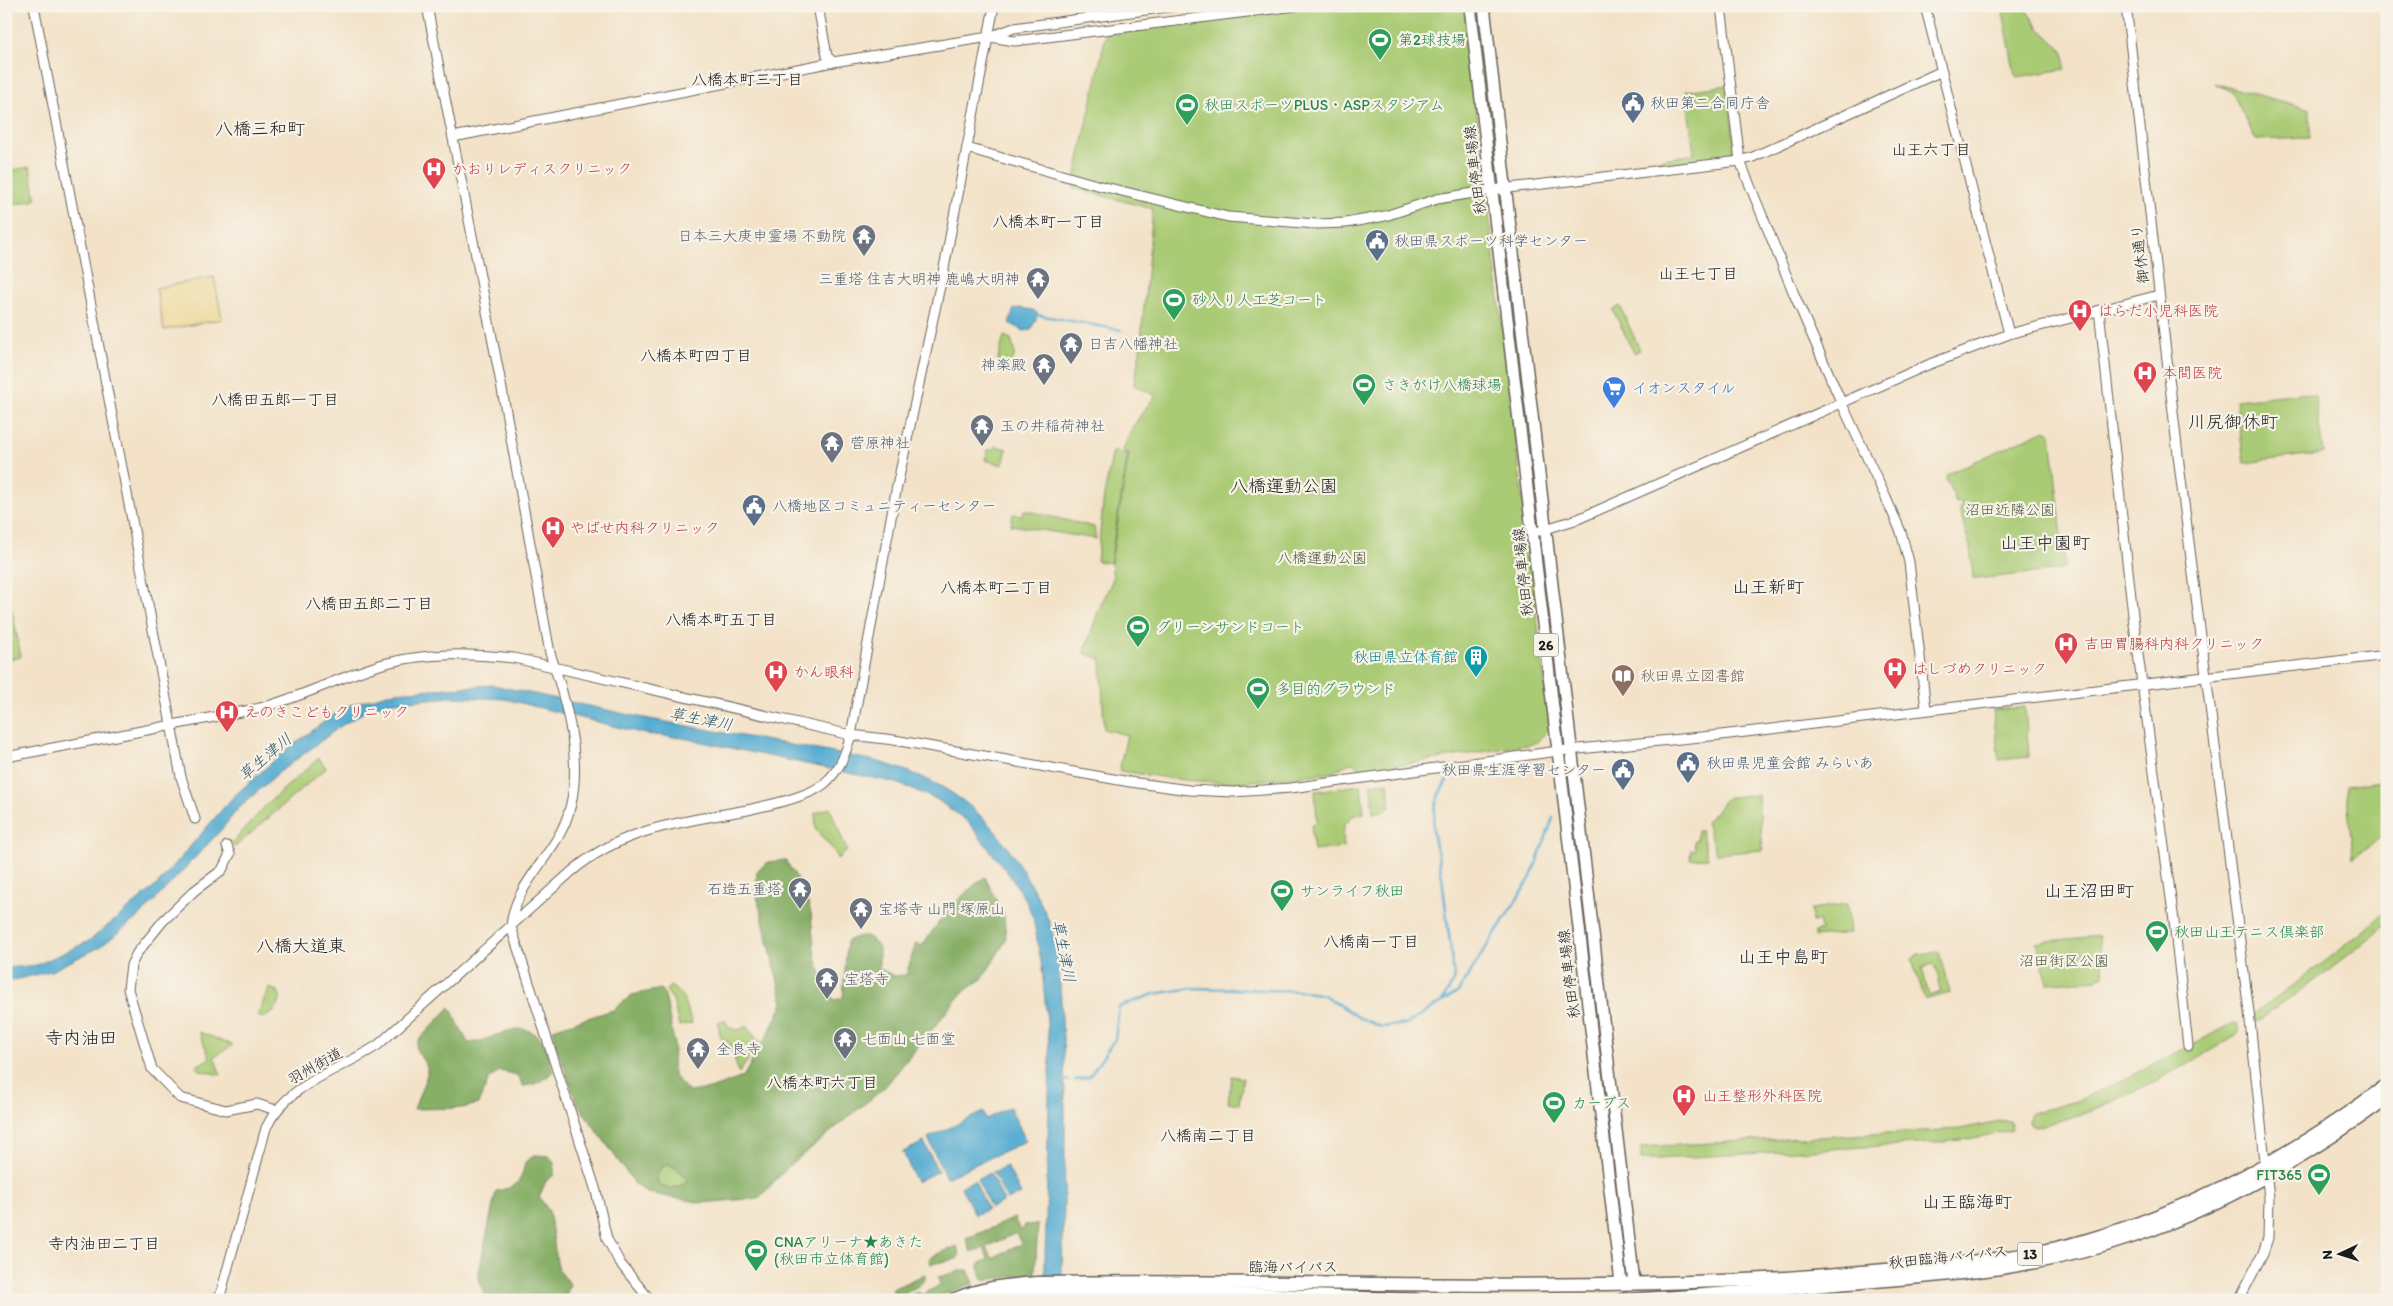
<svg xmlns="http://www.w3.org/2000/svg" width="2393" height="1306" viewBox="0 0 2393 1306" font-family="Itim,'Klee One',sans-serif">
<rect width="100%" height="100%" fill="#f7f3e8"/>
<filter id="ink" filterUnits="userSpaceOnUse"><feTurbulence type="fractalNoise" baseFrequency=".02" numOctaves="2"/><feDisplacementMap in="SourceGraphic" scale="10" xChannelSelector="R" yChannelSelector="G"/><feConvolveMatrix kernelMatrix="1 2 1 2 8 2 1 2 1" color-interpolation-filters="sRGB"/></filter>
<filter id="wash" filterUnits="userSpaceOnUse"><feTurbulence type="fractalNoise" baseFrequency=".0096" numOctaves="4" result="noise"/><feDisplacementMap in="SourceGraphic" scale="20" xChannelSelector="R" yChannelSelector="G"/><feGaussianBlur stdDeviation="1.12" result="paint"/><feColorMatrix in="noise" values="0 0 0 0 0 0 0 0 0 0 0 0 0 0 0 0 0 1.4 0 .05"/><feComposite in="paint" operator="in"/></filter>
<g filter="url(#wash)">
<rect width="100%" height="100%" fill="#f3e2c8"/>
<g fill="#aacb74" stroke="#637448" fill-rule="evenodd">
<path d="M1325 6H1464L1550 728 1538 741 1532 744 1361 771 1353 763C1343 764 1339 771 1330 773L1232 783 1184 780 1119 771 1127 735 1104 729 1101 659 1084 653 1099 609 1113 579 1111 563 1129 453 1123 451C1130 429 1141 412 1156 396L1134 385 1140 351 1153 209 1073 188 1106 34Z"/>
<path d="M2002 6 2024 7 2038 27 2063 51 2065 56V69L2018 77 2015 75Z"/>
<path d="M2214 83 2310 109V138L2256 140 2232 92Z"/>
<path d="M1728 85 1734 145 1732 153 1727 157 1658 166 1657 160 1694 154 1686 91Z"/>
<path d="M30 167 36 200 8 206 6 171Z"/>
<path d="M1620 306 1640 350 1634 353 1613 310Z"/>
<path d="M1004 336 1011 339 1015 354 1007 374 995 371Z"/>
<path d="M2301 393 2315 396 2323 453 2244 463 2236 400Z"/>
<path d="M2045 430 2051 434 2065 565 2061 570 1976 579 1973 578 1970 547 1959 508 1962 506 1960 501 1956 502 1946 478 1947 474Z"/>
<path d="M995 446 1007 449 1003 465 985 460 988 449 994 450Z"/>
<path d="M1113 451 1128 454 1110 563 1097 561 1104 495Z"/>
<path d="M1024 510 1094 527 1096 539 1011 525 1013 514 1022 515Z"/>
<path d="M6 580 21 657 6 660Z"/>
<path d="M2025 707 2029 757 1999 760 1993 710Z"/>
<path d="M319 758 326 768 235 847 231 844 269 802Z"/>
<path d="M2387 780V831L2367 849 2353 858 2346 786Z"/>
<path d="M1388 782 1390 807 1386 811 1373 813 1371 784Z"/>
<path d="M1361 785 1364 813 1352 816 1344 825 1343 847 1314 851 1311 826 1317 822 1315 791Z"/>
<path d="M1758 795 1763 850 1716 854 1706 822 1728 797Z"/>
<path d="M830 808 847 851 837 859 835 852 816 830 815 813Z"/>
<path d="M1697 831H1701L1708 858 1690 859 1691 850H1695L1694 840H1697Z"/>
<path d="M1847 904 1850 933 1814 937V932L1821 930 1819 921 1812 922 1811 909Z"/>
<path d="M2387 910V923C2346 959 2303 990 2258 1021L2253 1022 2251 1017 2257 1011C2301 979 2346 948 2387 910Z"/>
<path d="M2099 936 2104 975 2097 980 2048 983 2036 942Z"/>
<path d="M1939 952 1950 993 1925 1000 1912 959 1918 954ZM1933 964 1940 981 1938 982 1941 992 1929 996 1922 968Z"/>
<path d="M671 986 682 995 692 1023 679 1026 673 1000 666 990Z"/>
<path d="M269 988 278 991 281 998 274 1012 263 1018 257 1016Z"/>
<path d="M724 1020 730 1028 739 1030 746 1026 760 1043 739 1073 729 1042 721 1040 718 1022Z"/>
<path d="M2234 1023 2238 1024 2240 1031 2235 1036C2173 1073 2106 1112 2035 1127L2029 1124 2028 1120 2032 1113 2076 1101 2120 1081Z"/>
<path d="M199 1032 233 1045 214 1057 221 1075 202 1071 195 1067 210 1058Z"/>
<path d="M1232 1076 1243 1078 1239 1104 1228 1102Z"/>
<path d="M2005 1120 2011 1122 2012 1130 1969 1139 1935 1143 1641 1160V1147L1960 1129Z"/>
<path d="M669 1164 681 1172 688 1182C678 1188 669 1190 658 1185L657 1174 662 1167Z"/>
</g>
<g fill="#87af66" stroke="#526641" fill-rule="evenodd">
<path d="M785 860 803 887 811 913 814 950 824 985 834 1000 843 998 847 941C864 933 867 934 879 947V969L895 976 906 975 916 943 922 946C940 919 958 896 985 877L1004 916 1006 940 983 978 962 993 884 1088 788 1167 759 1198 702 1203 647 1193 635 1184 577 1103 556 1045 553 1029 613 1010 632 995 661 989 665 995 674 1042 673 1075 689 1092 710 1089 743 1077 769 1032 783 1003 756 892 757 871 768 862ZM669 1164 681 1172 688 1182C678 1188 669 1190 658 1185L657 1174 662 1167Z"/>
<path d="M450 1007 468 1043C494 1042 517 1016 540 1038 547 1045 550 1062 553 1071 545 1081 535 1085 523 1086L517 1075 500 1071 489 1079 478 1104 462 1108 414 1109 427 1075V1067L416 1049 417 1042Z"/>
<path d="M535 1155 549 1156 554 1162V1175L546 1181 539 1197 549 1211 558 1269 570 1284 565 1300H486L478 1276 496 1191C517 1187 521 1184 525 1162Z"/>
<path d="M1014 1218 1020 1230 1025 1228 1024 1225 1038 1224 1035 1274 983 1280 979 1268V1264L988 1259 984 1248 971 1252 966 1239ZM1016 1233 1021 1244 992 1258 987 1247Z"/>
<path d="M957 1246 960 1254 957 1259 931 1264 929 1259 932 1256Z"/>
<path d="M963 1270H968L974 1283 929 1300H900L918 1292 922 1295 940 1285 938 1277Z"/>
<path d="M923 1275 926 1276C922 1288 905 1292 895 1296L892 1289Z"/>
</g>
<path fill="#eeda9e" stroke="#857b5d" d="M214 277 222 319 164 330 156 288Z"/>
<g fill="#55acd1" stroke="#386476">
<path d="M1020 308 1033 310 1038 314 1031 330 1024 331 1009 323 1014 309Z"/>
<path d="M493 685 639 717 872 760C945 780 984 806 1023 871 1033 889 1044 906 1050 925 1060 954 1060 989 1062 1019 1068 1112 1064 1207 1061 1300H1044L1050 1055 1042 968 1033 917 1026 901 1011 877 967 821 936 799 896 783 683 738 645 734 505 699 455 697 393 702 371 708 341 726 277 774 238 809 222 829 141 915 100 947 51 971 6 982V968L37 965 89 941 156 886 233 797 285 751 332 716 350 705 394 692Z"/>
<path d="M1010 1107 1026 1141 946 1178 928 1138 983 1112 986 1119Z"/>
<path d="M924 1142 938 1171 916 1182 903 1152Z"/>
<path d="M1007 1166 1021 1194 1007 1200 993 1172Z"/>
<path d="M990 1173 1004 1201 991 1208 977 1179Z"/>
<path d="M974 1180 988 1209 975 1215 961 1187Z"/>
</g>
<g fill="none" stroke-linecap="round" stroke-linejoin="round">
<g stroke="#55acd1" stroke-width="2.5">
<path d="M1038 315 1121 330"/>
<path d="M1441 1003 1452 984 1454 977 1442 877 1433 831 1435 809 1439 794 1450 775"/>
<path d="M1075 1080 1089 1077 1115 1039 1119 1007 1154 994 1193 988 1301 991 1324 995 1358 1017 1381 1027 1407 1024 1458 992 1531 877 1553 818"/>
<path d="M1061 1081 1069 1080"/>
</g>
</g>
</g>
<g filter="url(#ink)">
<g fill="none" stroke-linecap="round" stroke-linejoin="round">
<g stroke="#676158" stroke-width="11">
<g id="tertiary">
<path d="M34 6 181 777 195 819"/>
<path d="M427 6 499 373 550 653C569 709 590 783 558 837 541 867 513 892 511 927L596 1191 607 1239 620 1263 650 1300"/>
<path d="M818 6 827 56 833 62"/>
<path d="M1721 6 1740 161 1794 294 1842 404 1886 498 1901 532 1909 562 1926 709"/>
<path d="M1925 6 2009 334"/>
<path d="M2126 6 2180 472 2249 1012 2269 1198 2268 1238 2263 1253 2239 1300"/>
<path d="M990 37 1015 41 1295 6"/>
<path d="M453 137 833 62 989 37 1014 28 1175 6"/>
<path d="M967 148 1097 185 1228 217 1316 224 1346 223 1385 216 1437 199 1492 190 1740 161 1753 157 1942 71"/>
<path d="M2099 310 2134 624 2174 921 2188 1046"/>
<path d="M1539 531 1578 519 1930 364 2009 334 2159 295"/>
<path d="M6 757 256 709C302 698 342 675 387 663 429 652 471 654 514 658L851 735 894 740 1130 782 1189 790 1233 792 1291 788 1558 751 1721 735 2387 655"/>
<path d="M227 846 230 854 222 870 194 891 163 921 137 953 131 965 128 989 152 1069 180 1098 226 1110 257 1104 276 1110"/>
<path d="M219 1300 266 1128C287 1083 339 1071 378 1045L571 872C624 826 686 822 752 809 772 804 808 797 824 784 840 770 845 755 851 735L896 491 945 263 994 6"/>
</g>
</g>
<g stroke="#676158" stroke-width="14">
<g id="primary">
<path d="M1470 6C1524 432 1570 858 1621 1283"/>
<path d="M1484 6 1634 1283"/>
</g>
</g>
<g stroke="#676158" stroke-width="15">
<g id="trunk">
<path d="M953 1300C980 1288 1008 1285 1038 1283 1287 1279 1537 1292 1786 1278 1830 1275 1874 1271 1918 1267 1974 1262 2029 1257 2084 1241 2192 1210 2296 1153 2387 1085"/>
<path d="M982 1300C1034 1290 1089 1293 1142 1293 1233 1293 1325 1296 1416 1300"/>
<path d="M1622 1300C1698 1297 1773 1290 1848 1283 1948 1275 2035 1270 2131 1237 2222 1206 2309 1155 2387 1098"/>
</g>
</g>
<use href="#tertiary" stroke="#fff" stroke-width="9"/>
<use href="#primary" stroke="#fff" stroke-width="11"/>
<use href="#trunk" stroke="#fff" stroke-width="12"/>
</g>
</g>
<defs>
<g id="stadium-pin" transform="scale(1.25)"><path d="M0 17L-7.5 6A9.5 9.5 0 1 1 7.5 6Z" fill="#2e9e5b" stroke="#f7f3e8"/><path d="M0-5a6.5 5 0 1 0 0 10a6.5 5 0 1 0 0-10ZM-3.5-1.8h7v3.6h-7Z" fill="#fff"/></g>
<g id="civic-pin" transform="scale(1.25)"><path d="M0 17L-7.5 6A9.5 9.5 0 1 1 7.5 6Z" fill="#5c6f8a" stroke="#f7f3e8"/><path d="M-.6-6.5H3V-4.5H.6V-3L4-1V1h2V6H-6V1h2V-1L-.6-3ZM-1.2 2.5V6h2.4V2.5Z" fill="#fff"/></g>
<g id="hospital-pin" transform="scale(1.25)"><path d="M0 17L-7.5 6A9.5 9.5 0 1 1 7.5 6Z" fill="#e0444e" stroke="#f7f3e8"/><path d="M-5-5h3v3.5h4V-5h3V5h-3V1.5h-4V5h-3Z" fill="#fff"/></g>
<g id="temple-pin" transform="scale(1.25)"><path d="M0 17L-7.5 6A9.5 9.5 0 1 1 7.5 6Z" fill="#6b7280" stroke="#f7f3e8"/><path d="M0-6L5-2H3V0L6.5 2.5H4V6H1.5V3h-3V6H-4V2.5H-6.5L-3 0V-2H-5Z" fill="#fff"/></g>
<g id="supermarket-pin" transform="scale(1.25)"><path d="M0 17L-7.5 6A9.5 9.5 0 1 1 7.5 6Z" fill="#3f7fe0" stroke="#f7f3e8"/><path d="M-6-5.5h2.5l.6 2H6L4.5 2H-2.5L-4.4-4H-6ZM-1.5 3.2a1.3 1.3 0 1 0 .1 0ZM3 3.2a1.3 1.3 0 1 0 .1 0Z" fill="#fff"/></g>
<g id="building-pin" transform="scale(1.25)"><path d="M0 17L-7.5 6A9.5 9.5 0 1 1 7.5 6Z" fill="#0f9aa8" stroke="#f7f3e8"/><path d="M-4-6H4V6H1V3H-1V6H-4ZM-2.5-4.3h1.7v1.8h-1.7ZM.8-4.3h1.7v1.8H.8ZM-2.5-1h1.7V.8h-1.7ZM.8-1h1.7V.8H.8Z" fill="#fff"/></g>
<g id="library-pin" transform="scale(1.25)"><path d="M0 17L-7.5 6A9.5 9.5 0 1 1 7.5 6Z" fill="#8d6e63" stroke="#f7f3e8"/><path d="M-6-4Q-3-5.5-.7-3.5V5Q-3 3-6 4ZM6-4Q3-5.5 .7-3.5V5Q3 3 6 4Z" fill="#fff"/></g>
</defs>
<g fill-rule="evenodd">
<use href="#stadium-pin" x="1380" y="40"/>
<use href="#civic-pin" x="1633" y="103"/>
<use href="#stadium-pin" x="1187" y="105"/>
<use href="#hospital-pin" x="434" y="169"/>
<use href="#temple-pin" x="864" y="236"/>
<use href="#civic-pin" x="1377" y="241"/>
<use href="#temple-pin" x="1038" y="279"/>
<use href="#stadium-pin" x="1174" y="300"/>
<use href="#hospital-pin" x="2080" y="311"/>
<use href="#temple-pin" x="1071" y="344"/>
<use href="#temple-pin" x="1044" y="365"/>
<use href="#hospital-pin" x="2145" y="373"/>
<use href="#stadium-pin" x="1364" y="385"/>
<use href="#supermarket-pin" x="1614" y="388"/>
<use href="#temple-pin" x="982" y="426"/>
<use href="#temple-pin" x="832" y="443"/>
<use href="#civic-pin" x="754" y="506"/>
<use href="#hospital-pin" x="553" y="528"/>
<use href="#stadium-pin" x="1138" y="627"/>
<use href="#hospital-pin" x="2066" y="644"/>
<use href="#building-pin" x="1476" y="657"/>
<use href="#hospital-pin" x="1895" y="669"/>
<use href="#hospital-pin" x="776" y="672"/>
<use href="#library-pin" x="1623" y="676"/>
<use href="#stadium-pin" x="1258" y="689"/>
<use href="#hospital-pin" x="227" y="712"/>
<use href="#civic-pin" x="1688" y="763"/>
<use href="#civic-pin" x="1623" y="770"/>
<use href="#temple-pin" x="800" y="889"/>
<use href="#stadium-pin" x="1282" y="891"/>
<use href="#temple-pin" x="861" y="909"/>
<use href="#stadium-pin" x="2157" y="932"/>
<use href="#temple-pin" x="827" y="979"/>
<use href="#temple-pin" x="845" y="1039"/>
<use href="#temple-pin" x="698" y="1049"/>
<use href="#hospital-pin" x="1684" y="1096"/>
<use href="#stadium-pin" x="1554" y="1103"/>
<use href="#stadium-pin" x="2319" y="1175"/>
<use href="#stadium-pin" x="756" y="1251"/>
</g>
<g text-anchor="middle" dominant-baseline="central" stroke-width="4.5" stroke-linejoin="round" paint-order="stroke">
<g fill="#f7f3e8" stroke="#5e5c59" stroke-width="1">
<rect x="1533.5" y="633.5" width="25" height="23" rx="4"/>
<rect x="2017.5" y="1242.5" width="25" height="23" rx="4"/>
</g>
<g font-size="14" font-weight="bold" fill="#1c1c1c">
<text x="1546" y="645">26</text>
<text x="2030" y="1254">13</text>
</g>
<g font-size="15" fill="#27864d" stroke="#f7f3e8" text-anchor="start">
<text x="1398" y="40">第2球技場</text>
<text x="1204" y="105">秋田スポーツPLUS・ASPスタジアム</text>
<text x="1192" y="300">砂入り人工芝コート</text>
<text x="1382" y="385">さきがけ八橋球場</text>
<text x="1156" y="627">グリーンサンドコート</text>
<text x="1276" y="689">多目的グラウンド</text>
<text x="1300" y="891">サンライフ秋田</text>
<text x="2174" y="932">秋田山王テニス倶楽部</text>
<text x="1572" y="1103">カーブス</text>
<text x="2302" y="1175" text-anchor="end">FIT365</text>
<text x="774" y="1242">CNAアリーナ★あきた<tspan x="774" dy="17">(秋田市立体育館)</tspan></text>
</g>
<g font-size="15" fill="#4e5e75" stroke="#f7f3e8" text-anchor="start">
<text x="1650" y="103">秋田第二合同庁舎</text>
<text x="1394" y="241">秋田県スポーツ科学センター</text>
<text x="772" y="506">八橋地区コミュニティーセンター</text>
<text x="1706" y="763">秋田県児童会館 みらいあ</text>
<text x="1606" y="770" text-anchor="end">秋田県生涯学習センター</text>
</g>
<g font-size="15" fill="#be3a42" stroke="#f7f3e8" text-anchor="start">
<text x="452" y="169">かおりレディスクリニック</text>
<text x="2098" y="311">はらだ小児科医院</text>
<text x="2162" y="373">本間医院</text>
<text x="570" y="528">やばせ内科クリニック</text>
<text x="2084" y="644">吉田胃腸科内科クリニック</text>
<text x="1912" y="669">はしづめクリニック</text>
<text x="794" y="672">かん眼科</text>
<text x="244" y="712">えのきこどもクリニック</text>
<text x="1702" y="1096">山王整形外科医院</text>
</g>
<g font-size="15" fill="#1c1c1c" stroke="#f7f3e8">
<text transform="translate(1475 170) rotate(-97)">秋田停車場線</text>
<text transform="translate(2140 254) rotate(-97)">御休通り</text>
<text transform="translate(1523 572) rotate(-96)">秋田停車場線</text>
<text transform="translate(1569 974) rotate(-97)">秋田停車場線</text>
<text transform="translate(315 1066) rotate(-29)">羽州街道</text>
<text transform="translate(1948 1257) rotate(-6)">秋田臨海バイパス</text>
<text x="1293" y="1267">臨海バイパス</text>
</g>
<g font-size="15" fill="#5b616d" stroke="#f7f3e8" text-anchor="start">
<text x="846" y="236" text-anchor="end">日本三大庚申霊場 不動院</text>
<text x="1020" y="279" text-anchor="end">三重塔 住吉大明神 鹿嶋大明神</text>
<text x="1088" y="344">日吉八幡神社</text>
<text x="1026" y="365" text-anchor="end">神楽殿</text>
<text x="1000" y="426">玉の井稲荷神社</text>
<text x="850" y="443">菅原神社</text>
<text x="782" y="889" text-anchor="end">石造五重塔</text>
<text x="878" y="909">宝塔寺 山門 塚原山</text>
<text x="844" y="979">宝塔寺</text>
<text x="862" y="1039">七面山 七面堂</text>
<text x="716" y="1049">全良寺</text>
</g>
<g font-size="15" fill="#366cbe" stroke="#f7f3e8" text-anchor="start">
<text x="1632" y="388">イオンスタイル</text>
</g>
<g font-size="15" fill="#4e593b" stroke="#f7f3e8">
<text x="2010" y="510">沼田近隣公園</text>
<text x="1322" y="558">八橋運動公園</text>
<text x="2064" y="961">沼田街区公園</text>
</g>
<g font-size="15" fill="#0d838f" stroke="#f7f3e8" text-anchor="end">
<text x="1458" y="657">秋田県立体育館</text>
</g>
<g font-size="15" fill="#785e54" stroke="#f7f3e8" text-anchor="start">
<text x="1640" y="676">秋田県立図書館</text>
</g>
<g font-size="16" fill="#1c1c1c" stroke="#f7f3e8">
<text x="747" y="79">八橋本町三丁目</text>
<text x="1931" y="149">山王六丁目</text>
<text x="1048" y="221">八橋本町一丁目</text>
<text x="1698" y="273">山王七丁目</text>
<text x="696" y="355">八橋本町四丁目</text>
<text x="275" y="399">八橋田五郎一丁目</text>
<text x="996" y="587">八橋本町二丁目</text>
<text x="369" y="603">八橋田五郎二丁目</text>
<text x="721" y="619">八橋本町五丁目</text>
<text x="1371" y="941">八橋南一丁目</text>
<text x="822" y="1082">八橋本町六丁目</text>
<text x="1208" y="1135">八橋南二丁目</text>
<text x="104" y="1243">寺内油田二丁目</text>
</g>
<g font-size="16" font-style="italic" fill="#335664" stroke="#f7f3e8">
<text transform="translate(701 719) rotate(11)">草生津川</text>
<text transform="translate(265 757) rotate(-40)">草生津川</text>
<text transform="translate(1064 951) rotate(79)">草生津川</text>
</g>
<g font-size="18" fill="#1c1c1c" stroke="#f7f3e8">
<text x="260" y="129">八橋三和町</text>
<text x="2233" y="422">川尻御休町</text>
<text x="1284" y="486">八橋運動公園</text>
<text x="2045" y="543">山王中園町</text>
<text x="1768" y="587">山王新町</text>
<text x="2089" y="891">山王沼田町</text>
<text x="301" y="946">八橋大道東</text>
<text x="1783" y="957">山王中島町</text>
<text x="81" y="1038">寺内油田</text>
<text x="1967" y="1202">山王臨海町</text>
</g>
</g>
<rect width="2393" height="1306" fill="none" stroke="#f7f3e8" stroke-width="25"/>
<g transform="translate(2340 1254) rotate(266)" stroke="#f7f3e8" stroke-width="4" paint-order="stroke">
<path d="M0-4L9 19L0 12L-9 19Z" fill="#1c1c1c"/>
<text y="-8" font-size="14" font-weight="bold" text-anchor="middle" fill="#1c1c1c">N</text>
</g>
</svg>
